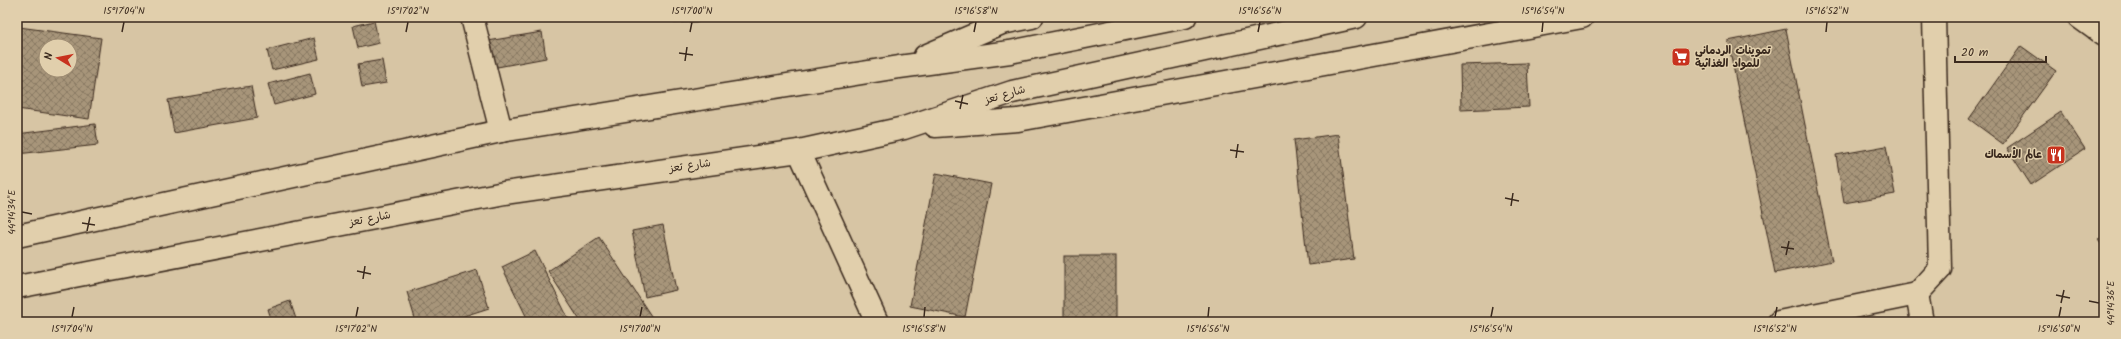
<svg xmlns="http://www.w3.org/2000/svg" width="2121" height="339" viewBox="0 0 2121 339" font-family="Kalam,'Playpen Sans Arabic',sans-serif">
<defs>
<pattern id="building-cross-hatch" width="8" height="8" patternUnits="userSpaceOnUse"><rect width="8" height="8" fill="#a7957a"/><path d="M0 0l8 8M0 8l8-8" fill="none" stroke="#897a63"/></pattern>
</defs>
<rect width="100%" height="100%" fill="#d7c5a4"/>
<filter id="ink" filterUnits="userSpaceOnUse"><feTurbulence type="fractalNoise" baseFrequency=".025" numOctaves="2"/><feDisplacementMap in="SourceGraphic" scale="8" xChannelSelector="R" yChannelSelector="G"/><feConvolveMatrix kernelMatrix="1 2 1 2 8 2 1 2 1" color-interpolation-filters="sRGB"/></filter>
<g filter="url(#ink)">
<g fill="url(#building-cross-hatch)" stroke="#3b2a1e" fill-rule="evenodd">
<path d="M543 17H566L543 20Z"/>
<path d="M674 17H707L708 21 674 23Z"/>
<path d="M374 21 379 43 358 48 353 26Z"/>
<path d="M19 27 101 38 89 119 17 109V43ZM46 46H70V70H46Z"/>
<path d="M1786 29 1832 261 1775 273 1728 41Z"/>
<path d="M542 32 546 58 492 68 488 41Z"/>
<path d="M314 38 319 59 272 70 267 50Z"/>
<path d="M2021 46 2056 71 2003 144 1969 119Z"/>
<path d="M382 60 386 83 362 87 358 64Z"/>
<path d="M1527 63 1529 107 1461 110 1460 65Z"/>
<path d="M310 73 315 94 274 105 268 84Z"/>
<path d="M251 86 257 118 174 133 168 100Z"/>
<path d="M2061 112 2085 149 2031 185 2007 148Z"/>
<path d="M95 124 98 145 17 154V134Z"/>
<path d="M1338 134 1354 259 1308 265 1294 140Z"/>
<path d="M1886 146 1895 194 1844 203 1836 155Z"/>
<path d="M936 173 991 184 965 317 910 306Z"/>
<path d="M663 225 676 290 645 297 632 231Z"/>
<path d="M2104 236V248L2098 240Z"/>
<path d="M599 237 655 322H581L548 271Z"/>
<path d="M535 251 570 322H529L502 267Z"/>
<rect x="1064" y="256" width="52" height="66"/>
<path d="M477 270 489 308 445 322H416L407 292Z"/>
<path d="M290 301 297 322H272L268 309Z"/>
</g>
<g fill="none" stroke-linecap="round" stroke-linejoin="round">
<g stroke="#3b2a1e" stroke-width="25">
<g id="minor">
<path d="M472 17 501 131"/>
<path d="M799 151 877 322"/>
<path d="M1917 294 1922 322"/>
<path d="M1779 322 1917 294 1940 269 1934 17"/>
</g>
</g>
<g stroke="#3b2a1e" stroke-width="25">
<path id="major" d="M2079 17 2104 35"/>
</g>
<g stroke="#3b2a1e" stroke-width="25">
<g id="highway">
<path d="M925 56 1002 23 1032 17"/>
<path d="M935 126 1018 120 1582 17"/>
<path d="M17 236 501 131 899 67 1010 52 1185 17"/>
<path d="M17 287 504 193 799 151 904 128 1012 92 1356 17"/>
</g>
</g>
<use href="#minor" stroke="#e1cfac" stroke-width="22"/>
<use href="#major" stroke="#e1cfac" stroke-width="22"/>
<use href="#highway" stroke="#e1cfac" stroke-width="22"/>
</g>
</g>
<path fill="none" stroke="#3b2a1e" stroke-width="1.5" d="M122 32 124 22M406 32 408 22M690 32 692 22M974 32 976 22M1258 32 1260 22M1542 32 1543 22M1826 32 1827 22M679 53 693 55M685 61 687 47M955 101 968 104M960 109 963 95M1230 150 1244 152M1236 158 1238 144M1505 198 1519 201M1511 206 1513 193M22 212 32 214M82 223 95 225M87 231 90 217M1781 247 1794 249M1786 255 1789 241M357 271 371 274M363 279 365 266M2056 295 2070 298M2089 301 2099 303M2061 303 2064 290M72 317 74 307M356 317 358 307M640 317 642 307M924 317 925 307M1208 317 1209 307M1491 317 1493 307M1775 317 1777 307M2059 317 2061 307"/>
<defs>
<g id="supermarket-square" transform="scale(1)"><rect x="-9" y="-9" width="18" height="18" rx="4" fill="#c8321e" stroke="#e1cfac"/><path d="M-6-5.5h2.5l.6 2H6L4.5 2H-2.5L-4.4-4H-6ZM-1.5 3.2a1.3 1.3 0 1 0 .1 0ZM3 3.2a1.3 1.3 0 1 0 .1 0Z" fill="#fff"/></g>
<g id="restaurant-square" transform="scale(1)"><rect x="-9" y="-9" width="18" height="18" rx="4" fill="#c8321e" stroke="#e1cfac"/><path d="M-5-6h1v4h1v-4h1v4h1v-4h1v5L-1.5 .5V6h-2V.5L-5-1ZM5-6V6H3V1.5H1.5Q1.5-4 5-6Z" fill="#fff"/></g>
</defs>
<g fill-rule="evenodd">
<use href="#supermarket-square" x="1681" y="57"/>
<use href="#restaurant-square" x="2056" y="155"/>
</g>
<g text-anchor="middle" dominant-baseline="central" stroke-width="3" stroke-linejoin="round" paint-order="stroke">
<g font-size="11" font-weight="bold" fill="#3b2a1e" stroke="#e1cfac" text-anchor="start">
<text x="1695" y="51">تموينات الردماني<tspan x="1695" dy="13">للمواد الغذائية</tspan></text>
<text x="2042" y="155" text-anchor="end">عالم الأسماك</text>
</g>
<g font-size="11" fill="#3b2a1e" stroke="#e1cfac">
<text transform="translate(1005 95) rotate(-16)">شارع تعز</text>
<text transform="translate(690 166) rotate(-8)">شارع تعز</text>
<text transform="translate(370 219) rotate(-11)">شارع تعز</text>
</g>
</g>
<rect width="2121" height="339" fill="none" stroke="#e1cfac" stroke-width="44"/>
<g transform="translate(58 58) rotate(280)"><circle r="19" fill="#e1cfac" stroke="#9f8d73"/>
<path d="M0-3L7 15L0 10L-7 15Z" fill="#c8321e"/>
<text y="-6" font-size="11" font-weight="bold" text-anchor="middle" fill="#3b2a1e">N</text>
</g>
<path d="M1955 56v6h91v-6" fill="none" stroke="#3b2a1e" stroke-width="2"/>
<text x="1961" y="56" font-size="12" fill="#3b2a1e" stroke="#e1cfac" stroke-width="3" paint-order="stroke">20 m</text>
<rect x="22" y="22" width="2077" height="295" fill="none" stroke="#3b2a1e" stroke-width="1.5"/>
<g font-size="10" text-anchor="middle" fill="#3b2a1e">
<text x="124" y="14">15°17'04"N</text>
<text x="408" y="14">15°17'02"N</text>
<text x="692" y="14">15°17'00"N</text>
<text x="976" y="14">15°16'58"N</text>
<text x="1260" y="14">15°16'56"N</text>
<text x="1543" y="14">15°16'54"N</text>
<text x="1827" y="14">15°16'52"N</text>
<text transform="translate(11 212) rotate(-90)" y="4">44°14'34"E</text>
<text transform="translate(2110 303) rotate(-90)" y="4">44°14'36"E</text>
<text x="72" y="332">15°17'04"N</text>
<text x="356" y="332">15°17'02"N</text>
<text x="640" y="332">15°17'00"N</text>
<text x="924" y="332">15°16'58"N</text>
<text x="1208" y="332">15°16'56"N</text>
<text x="1491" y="332">15°16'54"N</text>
<text x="1775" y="332">15°16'52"N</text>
<text x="2059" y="332">15°16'50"N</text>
</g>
</svg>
